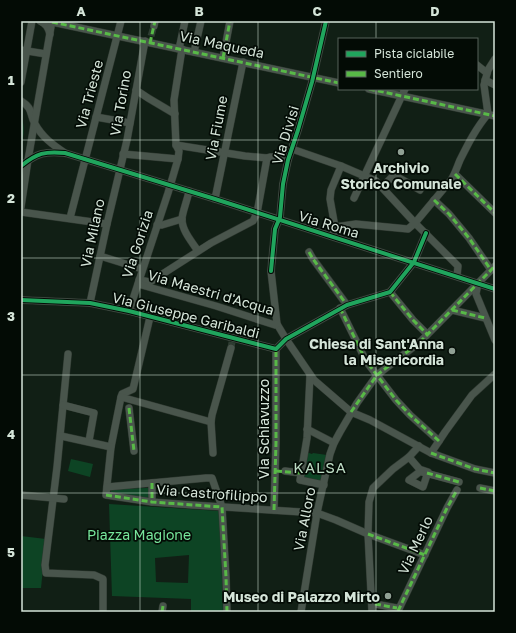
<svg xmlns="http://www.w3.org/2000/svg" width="516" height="633" viewBox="0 0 516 633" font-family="'Golos Text',sans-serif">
<rect width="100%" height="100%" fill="#111f15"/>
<g fill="#0d4424" fill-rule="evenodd">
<path d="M21 116C25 126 24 136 21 146Z"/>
<path d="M306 452 312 454 313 453 327 455 322 484 301 480Z"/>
<path d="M71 459 93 464 90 477 68 471Z"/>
<path d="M148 488V498L111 494V489Z"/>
<path d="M109 504 220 511 223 612 191 611V599L112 596ZM189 555 188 583 156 582 155 558Z"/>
<path d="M21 536 46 539 41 588H21Z"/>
</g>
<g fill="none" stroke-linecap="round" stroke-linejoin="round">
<g stroke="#2e3d32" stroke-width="7" stroke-dasharray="7 3.5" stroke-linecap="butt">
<path d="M151 36 154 26"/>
<path d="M231 348 232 342"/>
</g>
<g stroke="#2f3931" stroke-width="8">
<g id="minor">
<path d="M40 21C46 24 48 27 50 34"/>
<path d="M326 21 312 82 298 130 288 160 283 184 280 217 275 229 271 271 277 324 286 339 314 380 351 412 370 420 431 453 475 469 495 473"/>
<path d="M52 22 339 83"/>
<path d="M154 26 155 21"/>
<path d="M179 49 185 21"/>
<path d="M21 50 46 54"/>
<path d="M194 52 201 21"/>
<path d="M223 58 230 21"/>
<path d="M477 65 487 73"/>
<path d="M485 80 495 85"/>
<path d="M21 82 32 21"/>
<path d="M369 89 495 116"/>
<path d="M136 90 148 98 175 114"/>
<path d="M21 101C34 109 29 114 35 124 42 137 53 145 65 153"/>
<path d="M96 117 130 123"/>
<path d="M176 145 245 156 267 158 270 157H276L288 160"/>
<path d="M292 149 341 166 376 181 415 223 458 266 457 276"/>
<path d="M123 154 178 159"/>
<path d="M21 166C37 153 45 151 65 153L215 199 495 289"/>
<path d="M455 174 495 213"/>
<path d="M382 187 394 175 420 190"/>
<path d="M189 191C188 198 182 213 182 219 182 231 192 242 198 251"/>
<path d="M354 198 405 89"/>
<path d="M215 199 243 62"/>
<path d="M434 200 449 214 469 238 491 270"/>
<path d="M21 207 28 160 52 21"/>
<path d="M21 212 107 224"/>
<path d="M70 218 121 21"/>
<path d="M157 225H162L182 219"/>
<path d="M335 227 356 224 408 229 415 223 451 180C455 174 457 167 460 160 468 144 476 128 488 114L484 85 488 70 495 59"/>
<path d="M332 236 335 227 330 199 331 190 341 166"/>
<path d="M309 252 313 259 347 305"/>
<path d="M100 256 142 269"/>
<path d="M139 280 150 282 211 243 253 221 257 213 267 158"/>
<path d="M478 283 476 294 495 340"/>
<path d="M138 284 216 306 275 325 277 324"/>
<path d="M390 292 414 262 426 233"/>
<path d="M390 292 413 320 427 334"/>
<path d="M21 300 90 303 129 311 276 349"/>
<path d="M90 303 107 224 127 140 145 41"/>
<path d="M340 308 366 361 396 400 410 415 439 441"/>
<path d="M452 310 485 318"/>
<path d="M129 311 168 193 178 159 179 151 176 145 174 100 182 49"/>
<path d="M150 317 133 389 122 394 121 397 111 447 106 495 152 502 192 505 317 513 336 520 368 534 425 555"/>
<path d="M276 349 286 339 347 305 390 292"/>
<path d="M68 354 57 467 45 565 46 573 94 575 103 579V612"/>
<path d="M310 375 307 438 300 480 324 485"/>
<path d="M121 397 211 422"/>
<path d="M63 405 94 413 89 441"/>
<path d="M129 408 134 451"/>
<path d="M307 429 334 443"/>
<path d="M61 436 111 447"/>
<path d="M213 453 211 422 212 415 231 348"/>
<path d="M431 453 445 432 472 395 495 374"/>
<path d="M409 457 422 472 459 482"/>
<path d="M422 470 428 472 423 487 409 480Z"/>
<path d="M285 471 301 473"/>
<path d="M152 483V502"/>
<path d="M107 487 206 478H212L222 507 226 577 227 612"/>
<path d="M480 488 495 491"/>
<path d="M21 495 64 499"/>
<path d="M274 510 276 443V349"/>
<path d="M375 604 397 608"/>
<path d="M398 611 447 508 457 490"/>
<path d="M162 612 163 606"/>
<path d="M301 612 317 513 330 454 334 443 340 432 357 403 377 375 420 342 495 266"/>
<path d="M372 612 368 534 369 502 373 488 393 469 409 457 419 446"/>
</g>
</g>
<use href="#minor" stroke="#49554c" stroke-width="7"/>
<g stroke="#58b947" stroke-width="3" stroke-dasharray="6 3" stroke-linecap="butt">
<path d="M52 22 339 83"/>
<path d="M150 43 155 21"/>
<path d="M223 58 230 21"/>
<path d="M369 89 495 116"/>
<path d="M455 174 495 213"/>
<path d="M434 200 449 214 469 238 491 270"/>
<path d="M309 252 313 259 347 305"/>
<path d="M390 292 413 320 427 334"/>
<path d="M340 308 366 361 396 400 410 415 439 441"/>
<path d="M452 310 485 318"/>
<path d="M129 408 134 451"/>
<path d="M351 412 377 375 420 342 495 266"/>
<path d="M431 453 475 469 495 473"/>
<path d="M276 471 301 473"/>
<path d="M427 473 459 482"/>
<path d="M152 483V502"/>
<path d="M480 488 495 491"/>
<path d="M106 495 152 502 222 507 226 577 227 612"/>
<path d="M274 510 276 443V349"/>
<path d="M368 534 425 555"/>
<path d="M375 604 397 608"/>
<path d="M398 611 447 508 457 490"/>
<path d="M162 612 163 606"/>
</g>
<g stroke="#030b05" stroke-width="6">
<g id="cycleway">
<path d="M21 166C37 153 45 151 65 153L215 199 495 289"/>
<path d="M271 271 275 229 280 217 283 184 288 160 298 130 312 82 326 21"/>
<path d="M21 300 90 303 129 311 276 349 286 339 347 305 390 292 414 262 426 233"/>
</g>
</g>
<use href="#cycleway" stroke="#20a55d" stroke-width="4"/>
</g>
<path fill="none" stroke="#d5e5d9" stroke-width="1" stroke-opacity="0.55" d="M140 21V612M258 21V612M376 21V39M376 89V612M21 140H495M21 258H495M21 375H495M21 493H495"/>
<g fill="#90a094" stroke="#030b05" stroke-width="1.5">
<circle cx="401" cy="152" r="4"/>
<circle cx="452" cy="351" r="4"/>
<circle cx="388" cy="596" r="4"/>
</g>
<g text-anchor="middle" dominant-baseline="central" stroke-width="3.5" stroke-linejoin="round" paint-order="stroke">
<g font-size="14" fill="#d5e5d9" stroke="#030b05">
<text transform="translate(222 44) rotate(12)">Via Maqueda</text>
<text transform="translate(89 94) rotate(-75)">Via Trieste</text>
<text transform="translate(120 103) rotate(-80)">Via Torino</text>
<text transform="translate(216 128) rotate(-79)">Via Fiume</text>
<text transform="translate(285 135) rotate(-73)">Via Divisi</text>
<text transform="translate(329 224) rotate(17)">Via Roma</text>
<text transform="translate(92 233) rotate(-78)">Via Milano</text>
<text transform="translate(137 244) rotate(-72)">Via Gorizia</text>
<text transform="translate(211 292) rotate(16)">Via Maestri d'Acqua</text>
<text transform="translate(186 315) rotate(14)">Via Giuseppe Garibaldi</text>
<text transform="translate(263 429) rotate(-90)">Via Schiavuzzo</text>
<text transform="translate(212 493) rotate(4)">Via Castrofilippo</text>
<text transform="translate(304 519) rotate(-79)">Via Alloro</text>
<text transform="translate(415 545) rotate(-65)">Via Merlo</text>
</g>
<g font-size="14" font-weight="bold" fill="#d5e5d9" stroke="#030b05" text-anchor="end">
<text x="401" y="167" text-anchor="middle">Archivio<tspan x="401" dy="16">Storico Comunale</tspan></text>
<text x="444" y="343">Chiesa di Sant'Anna<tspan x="444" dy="16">la Misericordia</tspan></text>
<text x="380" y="596">Museo di Palazzo Mirto</text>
</g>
<g font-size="14" fill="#77e69b" stroke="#030b05">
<text x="139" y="534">Piazza Magione</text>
</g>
<g font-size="15" letter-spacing="1" fill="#bcdbc3" stroke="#030b05">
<text x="320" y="467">KALSA</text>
</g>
</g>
<rect width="516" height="633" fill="none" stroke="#030b05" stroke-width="44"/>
<rect x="338" y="38" width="140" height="52" fill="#030b05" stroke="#57625a"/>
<rect x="346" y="51" width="20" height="6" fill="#20a55d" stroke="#57625a"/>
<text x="374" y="58" font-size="12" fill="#d5e5d9">Pista ciclabile</text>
<rect x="346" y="71" width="20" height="6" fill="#58b947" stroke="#57625a"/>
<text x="374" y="78" font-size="12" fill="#d5e5d9">Sentiero</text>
<rect x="22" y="22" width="472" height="589" fill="none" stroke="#d5e5d9" stroke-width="1.5"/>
<g font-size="13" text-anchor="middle" font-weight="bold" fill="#d5e5d9">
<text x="81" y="16">A</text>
<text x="199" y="16">B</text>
<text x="317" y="16">C</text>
<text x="435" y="16">D</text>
<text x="11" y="85">1</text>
<text x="11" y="203">2</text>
<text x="11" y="321">3</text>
<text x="11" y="439">4</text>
<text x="11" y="557">5</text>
</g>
</svg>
